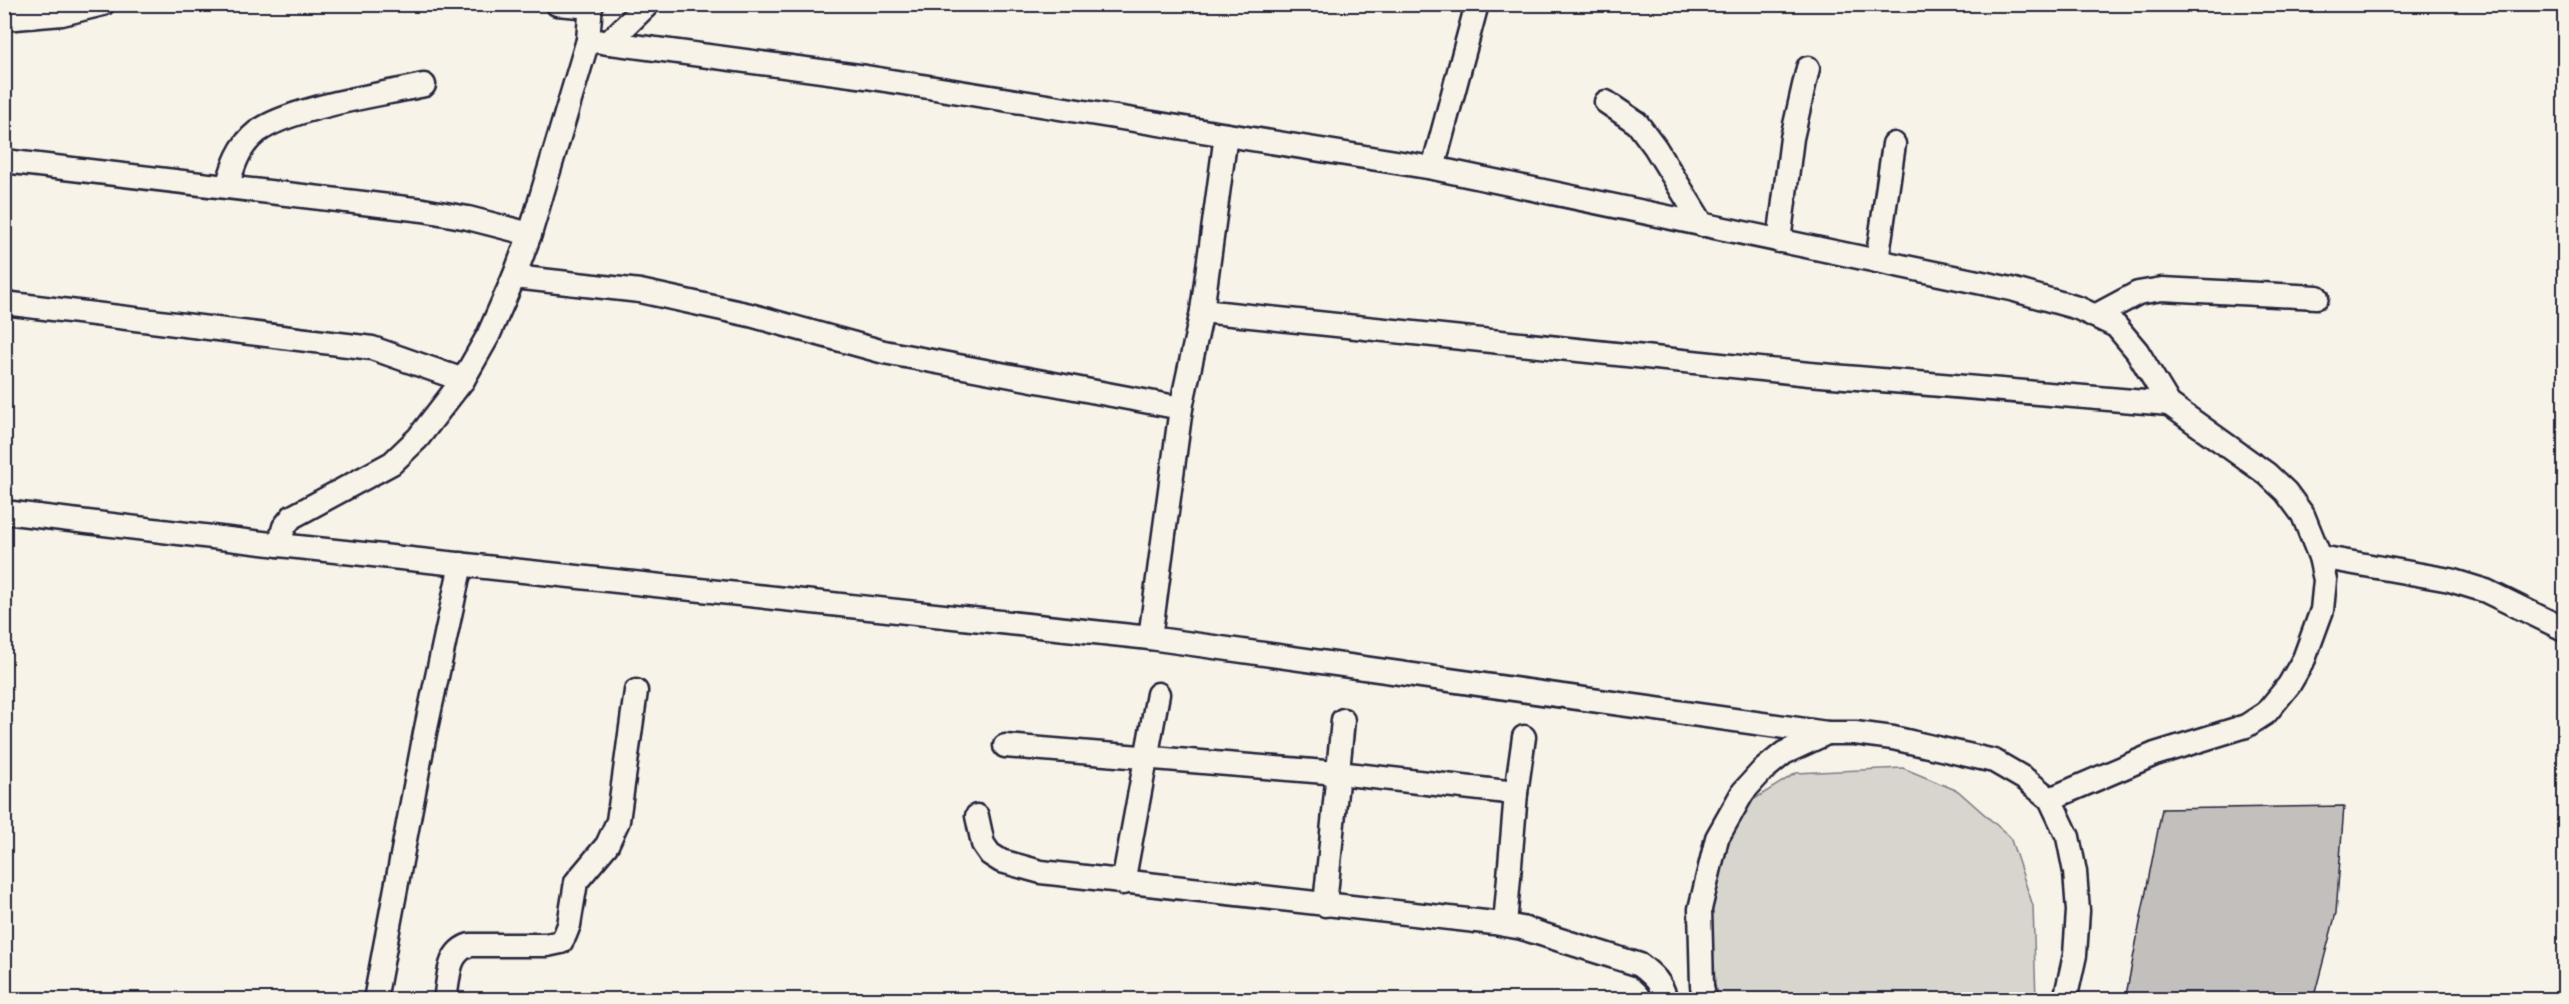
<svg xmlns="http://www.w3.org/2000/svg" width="2569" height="1004" viewBox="0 0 2569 1004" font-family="Dekko,sans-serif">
<rect width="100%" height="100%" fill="#f7f3e8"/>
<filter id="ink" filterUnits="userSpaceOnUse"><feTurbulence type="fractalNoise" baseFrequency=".0167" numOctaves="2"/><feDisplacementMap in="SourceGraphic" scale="12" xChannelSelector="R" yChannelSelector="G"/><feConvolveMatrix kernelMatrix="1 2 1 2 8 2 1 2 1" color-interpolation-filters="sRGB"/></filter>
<g filter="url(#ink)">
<path fill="#d8d5cf" stroke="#7d7c85" stroke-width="1.5" d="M1903 768 1958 791 2010 837 2033 906 2036 1000 1715 999 1704 933 1711 879 1745 805 1796 773Z"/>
<path fill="#c2bfbd" stroke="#22223b" stroke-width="1.5" d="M2344 806 2336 913 2313 1000H2125L2162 809Z"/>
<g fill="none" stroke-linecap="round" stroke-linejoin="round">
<g stroke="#22223b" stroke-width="27">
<g id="minor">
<path d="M557 4 591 7"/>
<path d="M4 19 62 14 103 4"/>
<path d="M588 40 866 77 1433 168 2011 289 2078 308 2116 326 2137 351 2169 404 2267 474 2286 492 2303 515 2320 557 2325 580 2322 610 2304 659 2289 685 2266 713 2246 726 2155 754 2050 799"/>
<path d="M608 43 648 4"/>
<path d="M1606 102 1637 123 1655 147 1703 225"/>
<path d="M4 161 423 210 468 218 530 234 514 277 488 336 463 380 418 438 392 463 292 517 284 527 279 545"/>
<path d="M1433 168 1477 4"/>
<path d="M227 187C233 166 239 146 257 132 291 107 381 95 424 85"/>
<path d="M530 234 588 40 591 4"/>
<path d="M1779 241 1792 138 1808 68"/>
<path d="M1877 261 1894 144"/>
<path d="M514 277 640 291 750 315 884 352 1181 408"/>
<path d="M4 303 372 348 463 380"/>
<path d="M1202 311 1809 374 2169 404"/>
<path d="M2095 316 2138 293 2162 289 2317 297"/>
<path d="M4 512 279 545 1150 638 1827 733H1855L1893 738 1994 761 2025 779 2050 799 2068 837 2075 872 2078 911 2075 955 2065 1000"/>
<path d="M2320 557 2450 580 2486 591 2564 629"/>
<path d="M1150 638 1181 408 1202 311 1226 135"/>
<path d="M1005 746 1338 773 1516 793"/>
<path d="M977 816 983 844 990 854 1001 861 1041 872 1494 923 1522 928 1640 965C1653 975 1662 983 1666 1000"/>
<path d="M1123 883 1158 694"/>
<path d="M1325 905 1343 720"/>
<path d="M1505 925 1516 793 1524 737"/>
<path d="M375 1000 425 733 461 564"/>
<path d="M445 1000C449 978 447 952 470 945H547L561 942 565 935 569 925 576 882 607 845 618 821 636 691"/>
<path d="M1705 1000 1702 986 1700 909 1717 838 1743 792 1762 771 1784 753 1827 733"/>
</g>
</g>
<use href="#minor" stroke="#f7f3e8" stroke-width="22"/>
</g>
</g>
<rect width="2569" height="1004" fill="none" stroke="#f7f3e8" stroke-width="24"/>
<rect x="12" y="12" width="2545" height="980" fill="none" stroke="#22223b" stroke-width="2" filter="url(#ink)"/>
</svg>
